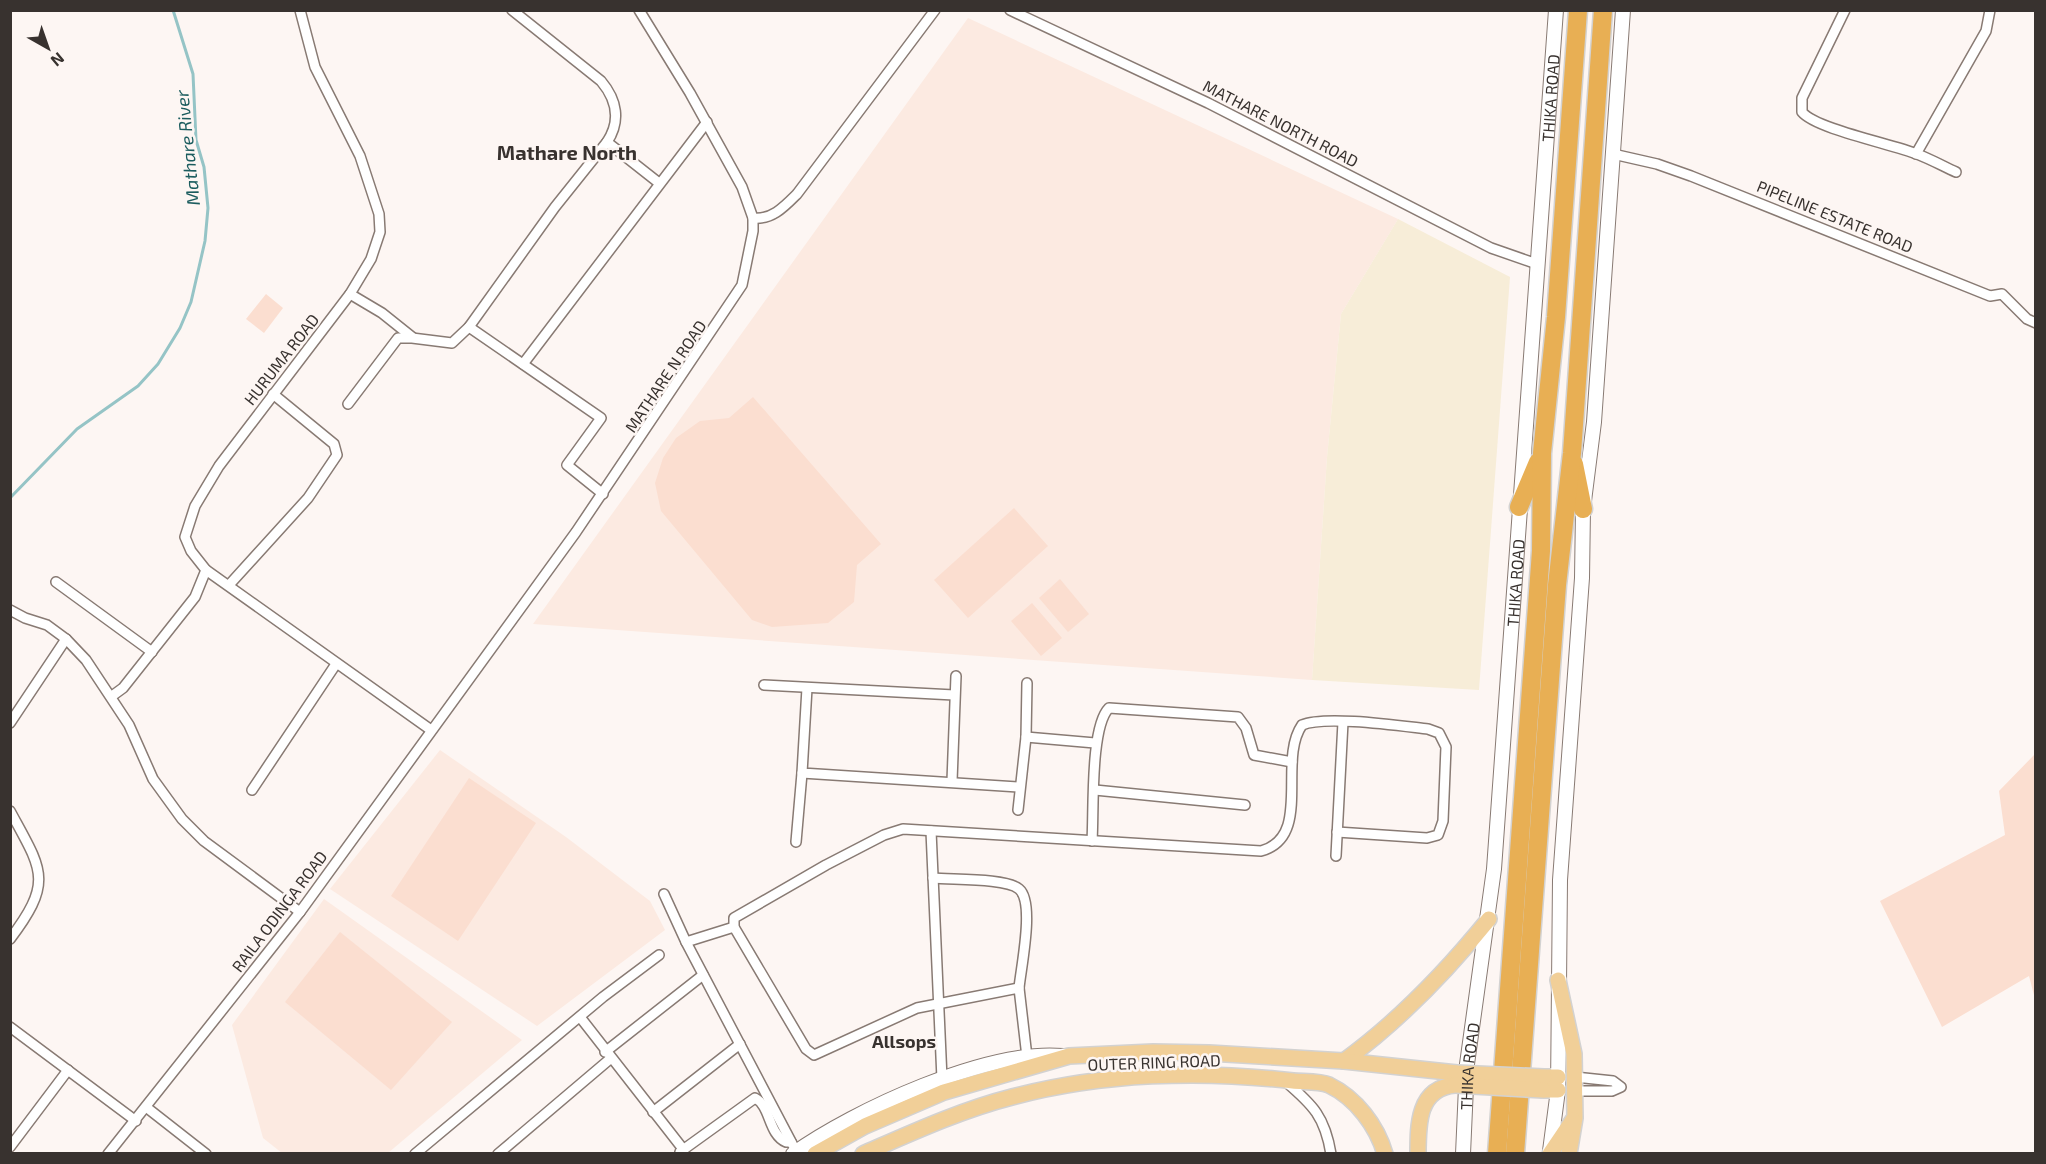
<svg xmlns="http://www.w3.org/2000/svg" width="2046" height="1164" viewBox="0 0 2046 1164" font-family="'Exo 2',sans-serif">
<rect width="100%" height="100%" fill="#fdf6f3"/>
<g fill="#fceae1">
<path d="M968 18 1398 219 1341 314 1327 457 1312 680 533 624Z"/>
<path d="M440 750 566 837 650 901 665 930 537 1026 330 889Z"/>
<path d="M324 899 522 1040 388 1153H282L263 1138 232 1025Z"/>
</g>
<path fill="#f7edd8" d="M1398 219 1510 277 1479 690 1312 680 1327 457 1341 314Z"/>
<g fill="#fbded0">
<path d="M266 294 283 308 264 333 246 319Z"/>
<path d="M753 397 881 544 857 565 854 602 828 623 772 627 752 620 661 511 655 483 663 458 676 438 700 421 729 418Z"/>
<path d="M1014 508 1048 546 968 618 934 580Z"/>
<path d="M1060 579 1089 614 1068 632 1039 598Z"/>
<path d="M1032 603 1062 638 1041 656 1011 621Z"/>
<path d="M2035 754V999L2029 976 1942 1027 1880 901 2005 835 1999 791Z"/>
<path d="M469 778 536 823 458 941 391 896Z"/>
<path d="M340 932 452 1022 391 1090 285 1002Z"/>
</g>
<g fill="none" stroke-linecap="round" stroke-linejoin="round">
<path stroke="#95c4c6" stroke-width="3" d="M10 498 77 429 138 386 158 364 180 328 191 302 205 241 208 208 204 167 196 140 193 74 173 10"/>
<g stroke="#887a73" stroke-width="12">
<g id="street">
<path d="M300 10 315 67 360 156 379 214 380 232 371 259 350 294 219 466 195 506 185 537 191 551 206 570 431 730"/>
<path d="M512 10 601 81C617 100 621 121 607 142L659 183"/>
<path d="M1010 10 1208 103 1491 248 1537 264"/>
<path d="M1845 10 1802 98V112C1816 129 1892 144 1917 154 1930 159 1943 166 1956 172"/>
<path d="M1613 154 1657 164 1691 176 1990 296 2002 294 2027 319 2036 323"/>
<path d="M1916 154 1986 31 1990 10"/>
<path d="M753 218C772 220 784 207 797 194L935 10"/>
<path d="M350 294 382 313 412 337"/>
<path d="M469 327 601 418 567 465 603 494"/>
<path d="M523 364 707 122"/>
<path d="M348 404 398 338H412L452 343 469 327 555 207 607 142"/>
<path d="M56 582 152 652"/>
<path d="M229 585 308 498 337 455 334 444 273 394"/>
<path d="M10 610 25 618 47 625 66 639 86 660 129 725 153 779 182 819 204 841 300 912"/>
<path d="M764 685 954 695"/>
<path d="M807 688 802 773 1019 787"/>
<path d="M112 696 123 688 195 597 206 570"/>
<path d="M10 723 66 639"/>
<path d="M1026 737 1095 743"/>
<path d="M952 781 956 676"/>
<path d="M252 790 336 664"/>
<path d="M1095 790 1245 805"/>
<path d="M1018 810 1026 737 1027 683"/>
<path d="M10 811C42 870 54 881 10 939"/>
<path d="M931 831 942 1079"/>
<path d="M1092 841C1094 811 1090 727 1109 708L1238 717 1246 728 1254 755 1292 762"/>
<path d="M796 842 802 773"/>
<path d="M1336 856 1343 722"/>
<path d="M933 878C952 880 1006 878 1019 889 1035 902 1021 967 1019 988"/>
<path d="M664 894 686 942 796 1151"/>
<path d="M686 942 734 927"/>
<path d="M580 1017 683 1149"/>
<path d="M10 1027 136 1121"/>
<path d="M605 1052 703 975"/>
<path d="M1027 1057 1019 988 917 1008 814 1055 806 1049 734 927V918L826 865 884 835 903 829 1261 851C1313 837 1277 761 1302 725 1325 715 1401 726 1428 729L1439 733 1446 747 1443 821 1438 835 1427 838 1337 832"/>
<path d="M1286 1082C1313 1105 1325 1117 1331 1154"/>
<path d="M1575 1091H1612L1621 1087 1613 1081 1575 1077"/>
<path d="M146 1107 206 1154"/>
<path d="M653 1112 740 1044"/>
<path d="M10 1147 68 1070"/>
<path d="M680 1152 755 1098C771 1106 768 1134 786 1142H791"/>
<path d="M108 1154 300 912 576 532 742 285 753 231V218L742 187 690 93 639 10"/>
<path d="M415 1154 603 997 659 955"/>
<path d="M498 1154 610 1059"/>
</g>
</g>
<g stroke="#887a73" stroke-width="16">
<g id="secondary">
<path d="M1550 1151 1558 1090 1560 880 1582 578 1583 509 1594 422 1623 10"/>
<path d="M793 1154C855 1110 987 1049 1063 1056"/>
<path id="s1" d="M1463 1154 1467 1064 1494 869 1556 10"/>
</g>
</g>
<g stroke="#d3d2d1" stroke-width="18">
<g id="primary">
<path d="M1558 980 1574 1054 1575 1118 1569 1154"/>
<path d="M1344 1061C1399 1021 1446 972 1489 919"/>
<path d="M1544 1077H1558"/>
<path d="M1543 1090H1558"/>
<path d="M815 1154 865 1126 944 1092 1069 1056 1153 1052 1209 1053 1344 1061 1457 1073"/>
<path d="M863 1154C911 1133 961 1110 1012 1097 1102 1073 1201 1070 1293 1081 1303 1082 1320 1081 1329 1085 1356 1098 1377 1126 1385 1154"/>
<path d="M1418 1154C1418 1124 1418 1088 1455 1085"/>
<path d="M1550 1154 1573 1120"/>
</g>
</g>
<g stroke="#d3d2d1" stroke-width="21">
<g id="highway">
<path d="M1574 464 1583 509"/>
<path d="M1519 507 1538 462"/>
<path d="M1497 1154 1541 551 1542 453 1556 317 1578 10"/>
<path d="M1515 1154 1557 585 1572 453 1603 10"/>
</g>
</g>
<use href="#street" stroke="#fff" stroke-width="9"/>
<use href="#secondary" stroke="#fff" stroke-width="14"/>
<use href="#primary" stroke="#f1cf98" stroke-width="15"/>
<use href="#highway" stroke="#e8af54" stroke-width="18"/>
<g stroke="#d3d2d1" stroke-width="18" stroke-linecap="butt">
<g id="primary-bridge">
<path d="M1457 1073 1544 1077"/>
<path d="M1455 1085 1543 1090"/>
</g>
</g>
<use href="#primary-bridge" stroke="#f1cf98" stroke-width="15"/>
</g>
<g text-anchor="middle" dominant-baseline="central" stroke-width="5" stroke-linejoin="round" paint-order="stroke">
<g font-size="16" fill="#38322f" stroke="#fdf6f3">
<text stroke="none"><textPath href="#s1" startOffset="1060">THIKA ROAD</textPath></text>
<text transform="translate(1281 123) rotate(27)">MATHARE NORTH ROAD</text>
<text transform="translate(1835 216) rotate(22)">PIPELINE ESTATE ROAD</text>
<text transform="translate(281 359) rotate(-52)">HURUMA ROAD</text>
<text transform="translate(665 376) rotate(-56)">MATHARE N ROAD</text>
<text stroke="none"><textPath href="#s1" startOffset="574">THIKA ROAD</textPath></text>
<text transform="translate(279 911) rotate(-53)">RAILA ODINGA ROAD</text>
<text transform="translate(1154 1062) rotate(-2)">OUTER RING ROAD</text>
<text stroke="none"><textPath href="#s1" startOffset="88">THIKA ROAD</textPath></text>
</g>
<g font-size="18" font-style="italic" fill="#1b5c5e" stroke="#fdf6f3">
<text transform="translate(187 148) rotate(-96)">Mathare River</text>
</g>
<g font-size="18" font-weight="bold" fill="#38322f" stroke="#fdf6f3">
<text x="904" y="1041">Allsops</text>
</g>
<g font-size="20" font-weight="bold" fill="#38322f" stroke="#fdf6f3">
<text x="567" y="152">Mathare North</text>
</g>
</g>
<rect width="2046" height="1164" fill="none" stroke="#38322f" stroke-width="24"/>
<g transform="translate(48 48) rotate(140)" stroke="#fdf6f3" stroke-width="4.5" paint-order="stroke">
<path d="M0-4.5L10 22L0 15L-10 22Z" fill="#38322f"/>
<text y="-9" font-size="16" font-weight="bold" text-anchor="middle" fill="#38322f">N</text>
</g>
</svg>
